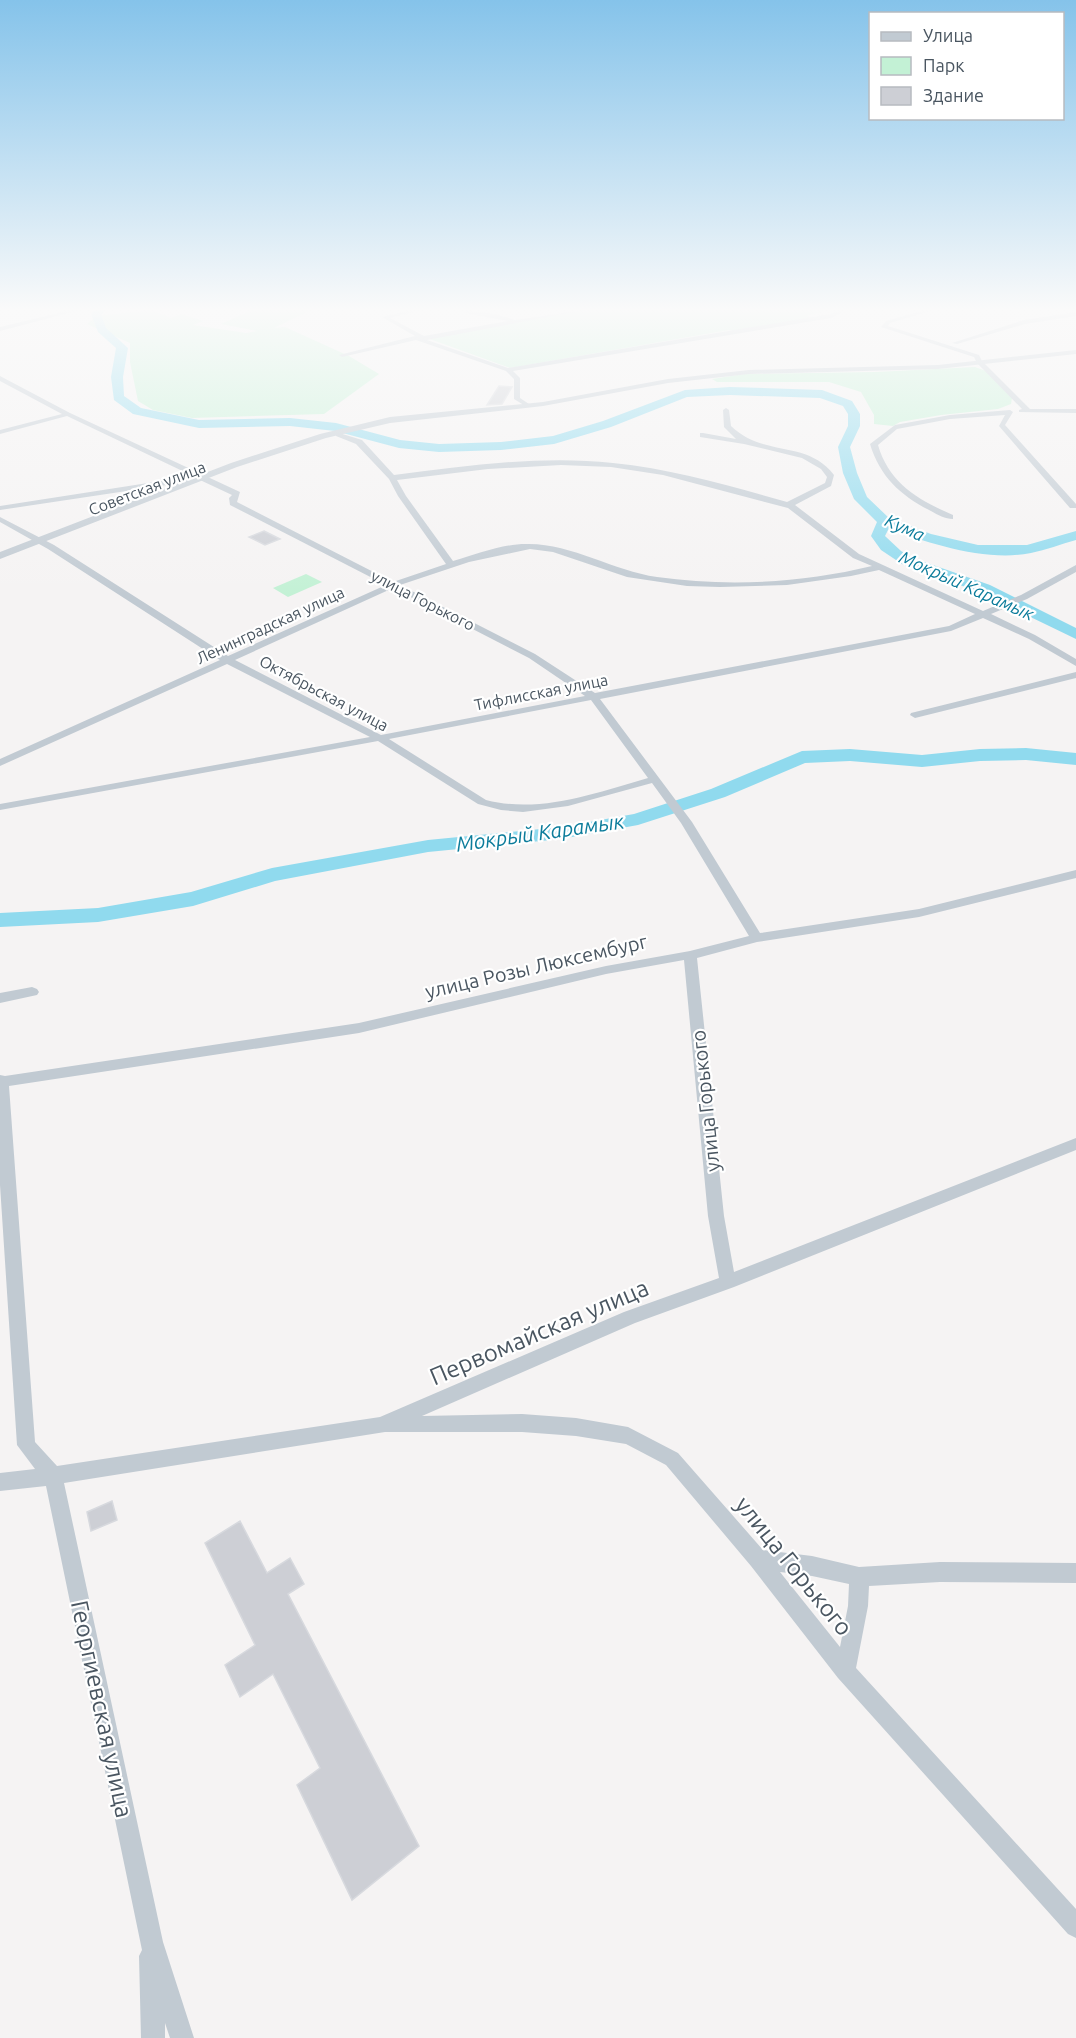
<svg xmlns="http://www.w3.org/2000/svg" width="1076" height="2038" viewBox="0 0 1076 2038" font-family="Ubuntu,sans-serif">
<rect width="100%" height="100%" fill="#f5f3f3"/>
<g fill="#c3f1d5">
<path d="M151 310 171 318 182 314 203 321 193 325 246 333 257 331 221 324 252 310H311L274 328 285 327 349 356 379 374 324 414 192 418 153 410 138 401 130 362V343L87 324 97 316Z"/>
<path d="M583 310H823L824 311 807 316 810 318 732 331 729 330 510 368 427 338Z"/>
<path d="M975 367 986 371 1012 398 1011 404 998 409 941 415 900 422 893 426 874 424V415L861 392 829 382H717L712 379 744 374 875 372Z"/>
<path d="M306 574 322 582 288 597 273 588Z"/>
</g>
<g fill="none" stroke-linecap="round" stroke-linejoin="round">
<g fill="#90daee" fill-rule="evenodd">
<path d="M95 310H106L101 315 106 328 128 348 123 377 124 396 141 408 199 420 290 418 336 423 400 440 439 444 501 442 553 436 603 421 685 390 730 387 822 390 852 401 860 414V426L850 447 857 473 867 497 889 518 931 534 978 545H1027L1076 531V540C1061 544 1046 550 1031 553 987 562 929 544 889 528L885 536 901 551 913 558 990 585 1076 628V639L979 592 902 564 881 550 871 536 877 522 854 499 843 473 838 447 848 426V414L843 406 820 398 730 395 687 397 611 427 554 444 501 450 439 452 399 448 335 431 290 426 199 428 133 414 114 400 111 377 116 348 98 332 91 314Z"/>
<path d="M1026 748 1076 753V765L1026 760 980 761 922 767 850 761 805 763 725 797 638 825 561 839 428 852 275 881 193 906 98 922 0 927V913L98 908 191 892 272 868 428 840 561 827 634 814 711 789 802 751 850 749 922 755 980 749Z"/>
</g>
</g>
<g fill="#cdcfd5" stroke="#d7d9de" stroke-width="1.5">
<path d="M499 386 512 387 502 404 487 405Z"/>
<path d="M264 531 280 539 265 545 249 537Z"/>
<path d="M112 1501 117 1520 91 1531 87 1512Z"/>
<path d="M240 1521 267 1573 290 1558 304 1584 288 1594 419 1846 352 1900 297 1785 320 1768 273 1674 240 1697 225 1665 255 1645 205 1543Z"/>
</g>
<g fill="none" stroke-linecap="round" stroke-linejoin="round">
<g fill="#c1cad2" fill-rule="evenodd">
<path d="M71 310H80L0 331V327Z"/>
<path d="M411 310H421L390 318 424 336 508 321 470 314 461 310 496 314 515 320 584 310 427 340 508 368 830 314 836 312 833 310 842 311 840 314 831 318 513 371 520 378V398L529 404 527 407 514 399V379L506 371 416 340 342 357 339 355 415 336 382 317Z"/>
<path d="M925 310H934L890 323 888 326 979 355 982 361 1030 409H1076V413L1019 412V410L1022 409 977 363 974 357 881 327 886 321Z"/>
<path d="M1076 312V316L1025 324 957 344 952 343 1024 320Z"/>
<path d="M0 376 70 413 240 492 237 502 393 582 446 564 398 496 389 479 356 444 336 436V432L362 440 394 475C466 466 540 455 613 463 673 469 730 486 787 502L825 483 827 477 821 469 802 458 744 444 700 437V433H703L736 439 724 427 723 410 726 408 729 410 731 426C764 458 807 439 834 475L831 486 795 505 859 554 983 611 1021 595 1076 565V572L1027 599 991 614 1035 635 1076 659V666L1029 639 983 618 951 631 600 699 692 822 760 933 919 909 1076 870V878L919 917 757 942 697 958 724 1216 734 1272 1076 1138V1150L734 1287 635 1323 422 1416 522 1414 576 1418 628 1427 678 1453 763 1550 812 1556 859 1567 940 1562 1076 1563V1583L940 1582 869 1586 868 1606 856 1668 1076 1909V1938L1068 1934 838 1678 751 1566 666 1465 626 1444 576 1436 522 1432H385L64 1483 163 1942 194 2038H170L165 2023V2038H141L139 1956 142 1950 46 1486 0 1491V1473L35 1469 17 1445 0 1185V1075L5 1076 359 1023 606 966 690 951 749 936 681 823 652 783 568 806 523 812 501 810 478 804 378 741 0 810V804L370 737 227 664 0 766V759L220 660 48 549 0 522V517L54 545 228 656 386 585 230 505 229 498 232 495 200 480 0 510V506L193 476 67 416 0 434V430L62 414 0 381ZM561 465 611 467 663 475 788 508 853 558 872 566C802 583 728 587 657 577 614 571 572 544 529 544 505 543 477 554 453 561L406 496 397 480 488 469ZM530 549 553 552 627 577 687 586 720 587 787 585 851 576 879 570 975 614 949 626 595 693 535 654 400 585 469 562ZM393 588 529 658 585 696 381 735 235 660ZM591 700 648 778C596 793 540 814 486 800L389 739ZM684 960 708 1216 719 1278 624 1312 380 1417 57 1466 35 1442 9 1086 359 1033 606 974ZM780 1572 812 1576 849 1584 848 1606 840 1647Z"/>
<path d="M1010 410 1013 412 1005 425 1076 504V508H1070L999 426 1005 415 950 419 897 429 878 445C889 483 918 500 953 515V519C945 519 938 515 931 511 901 496 880 477 870 444L895 425 950 415Z"/>
<path d="M1076 672V678L915 718 910 715 911 713Z"/>
<path d="M32 987 37 989 39 992 37 995 0 1003V993Z"/>
</g>
<path fill="#c1cad2" fill-rule="evenodd" d="M1076 350V354L938 369 749 374 668 383 543 406 390 423 326 438 237 467 0 559V552L231 463 320 434 390 417 543 402 668 379 749 370 938 365Z"/>
</g>
<linearGradient id="sky" x2="0" y2="1"><stop stop-color="#85c3ea"/><stop offset="0.52" stop-color="#fafafa"/><stop offset="1" stop-color="#fafafa" stop-opacity="0"/></linearGradient>
<rect width="1076" height="595" fill="url(#sky)"/>
<g text-anchor="middle" dominant-baseline="central" stroke-width="4.5" stroke-linejoin="round" paint-order="stroke">
<g font-size="16" fill="#4a5661" stroke="#fff">
<text transform="translate(147 488) rotate(-21)">Советская улица</text>
<text transform="translate(423 600) rotate(27)">улица Горького</text>
<text transform="translate(270 625) rotate(-25)">Ленинградская улица</text>
<text transform="translate(541 692) rotate(-11)">Тифлисская улица</text>
<text transform="translate(324 693) rotate(28)">Октябрьская улица</text>
</g>
<g font-size="18" font-style="italic" fill="#0c7c9b" stroke="#fff">
<text transform="translate(905 527) rotate(24)">Кума</text>
<text transform="translate(967 585) rotate(24)">Мокрый Карамык</text>
</g>
<g font-size="20" fill="#4a5661" stroke="#fff">
<text transform="translate(536 966) rotate(-13)">улица Розы Люксембург</text>
<text transform="translate(705 1101) rotate(-96)">улица Горького</text>
</g>
<g font-size="21" font-style="italic" fill="#0c7c9b" stroke="#fff">
<text transform="translate(540 832) rotate(-8)">Мокрый Карамык</text>
</g>
<g font-size="24" fill="#4a5661" stroke="#fff">
<text transform="translate(539 1332) rotate(-23)">Первомайская улица</text>
<text transform="translate(794 1566) rotate(51)">улица Горького</text>
<text transform="translate(102 1709) rotate(78)">Георгиевская улица</text>
</g>
</g>
<rect x="869" y="12" width="195" height="108" fill="#ffffff" stroke="#b7bbc0" stroke-width="1.5"/>
<rect x="881" y="32" width="30" height="9" fill="#c1cad2" stroke="#b7bbc0" stroke-width="1.5"/>
<text x="923" y="42" font-size="18" fill="#4a5661">Улица</text>
<rect x="881" y="57" width="30" height="18" fill="#c3f1d5" stroke="#b7bbc0" stroke-width="1.5"/>
<text x="923" y="72" font-size="18" fill="#4a5661">Парк</text>
<rect x="881" y="87" width="30" height="18" fill="#cdcfd5" stroke="#b7bbc0" stroke-width="1.5"/>
<text x="923" y="102" font-size="18" fill="#4a5661">Здание</text>
</svg>
